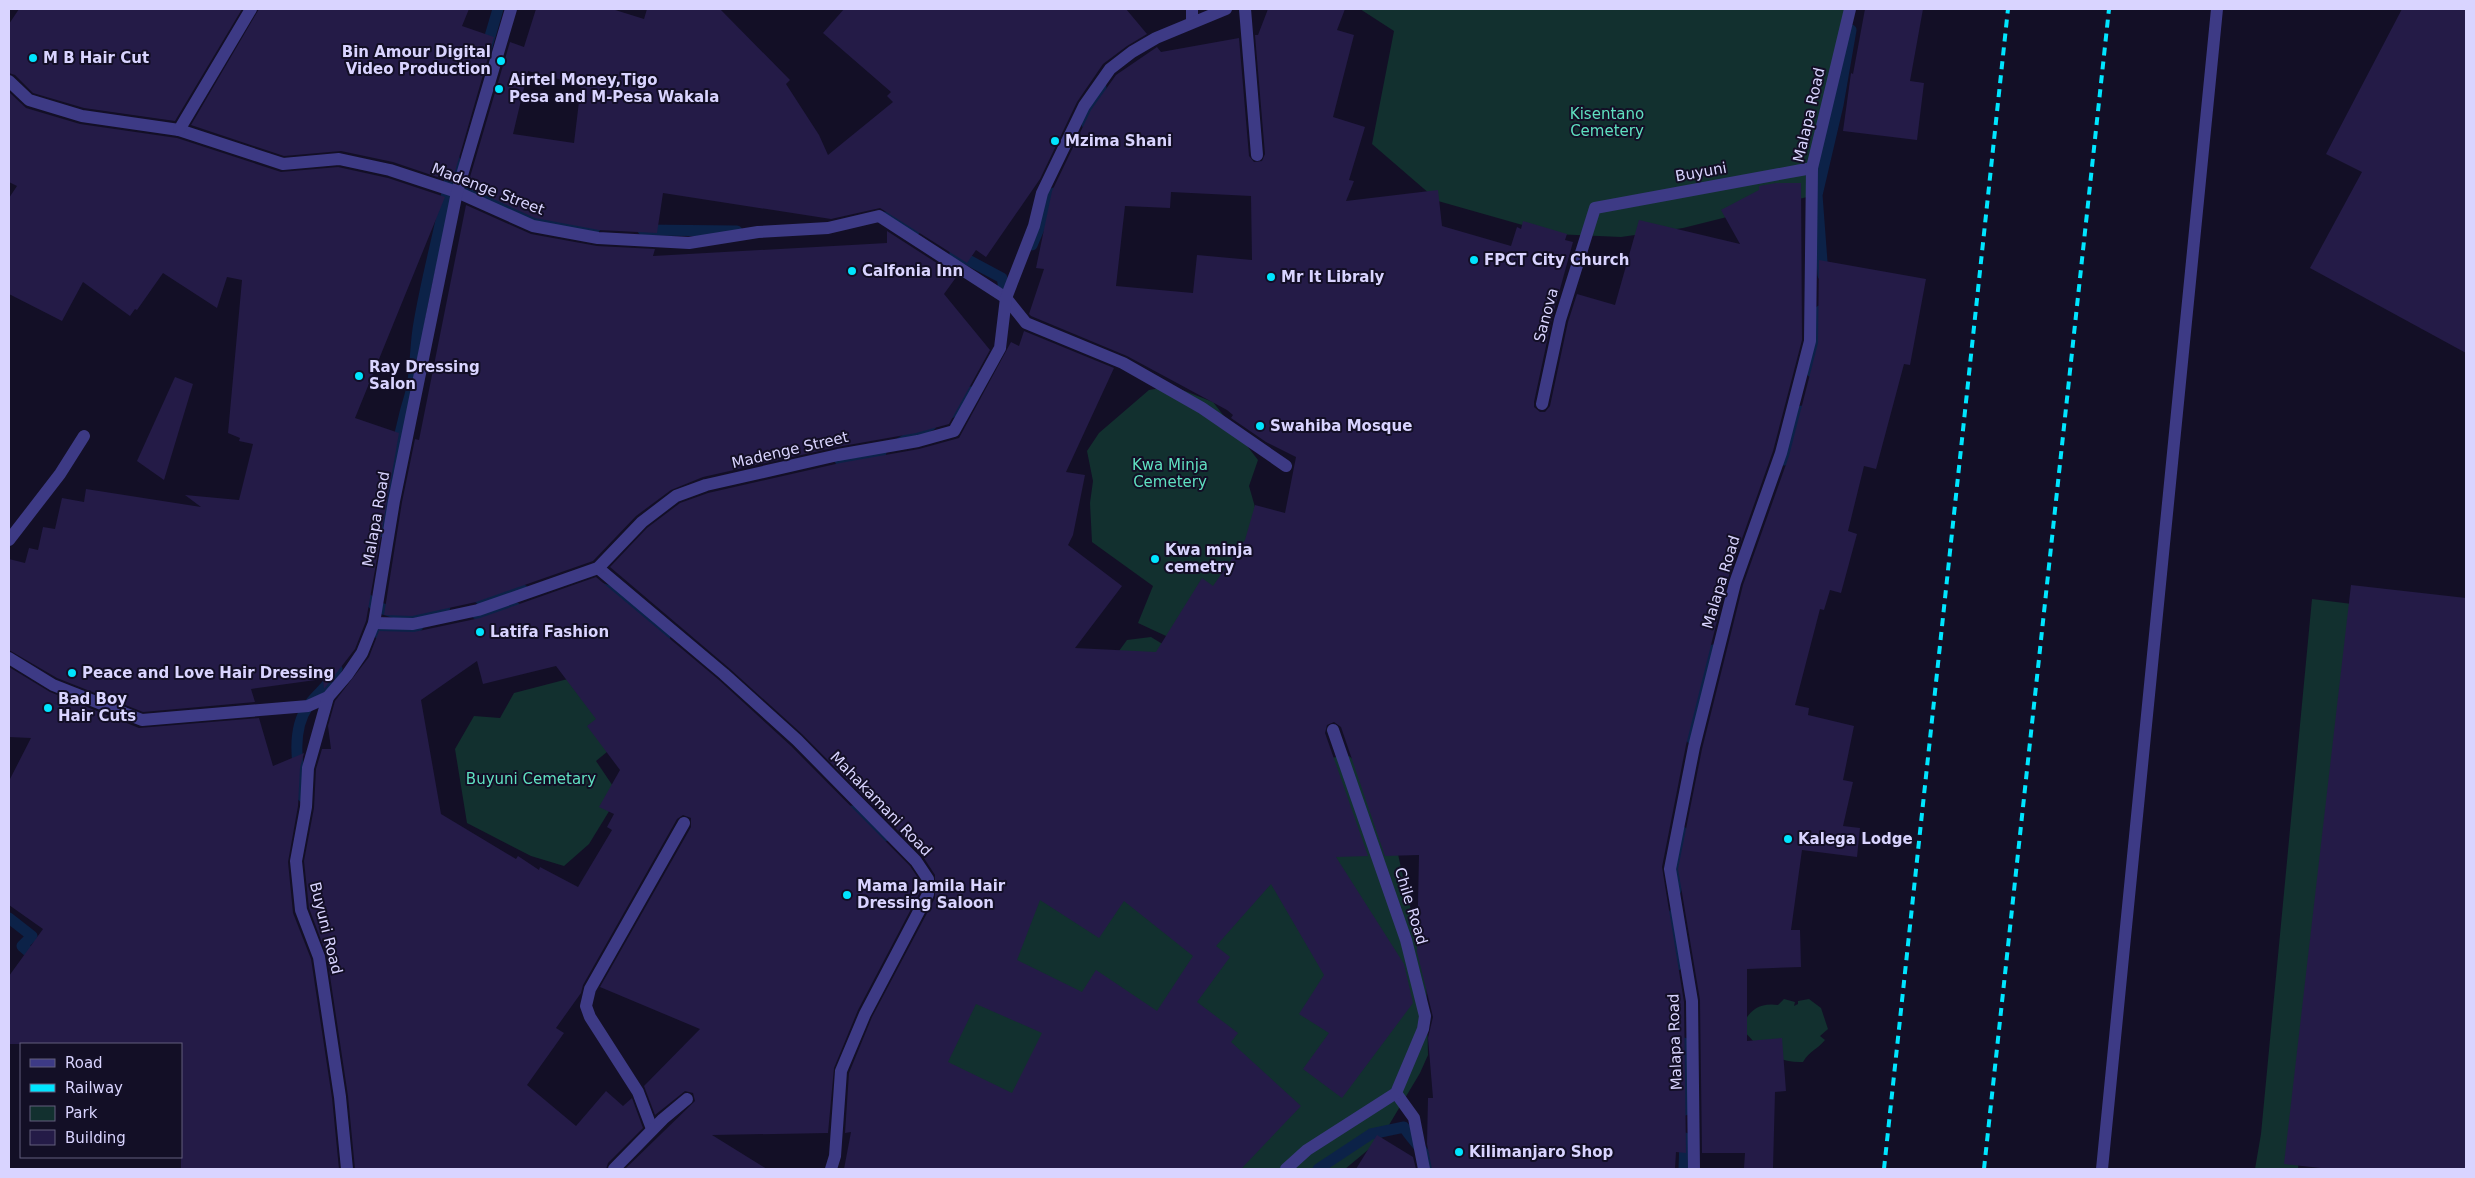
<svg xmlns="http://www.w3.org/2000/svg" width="2475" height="1178" viewBox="0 0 2475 1178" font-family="'DejaVu Sans',sans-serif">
<rect width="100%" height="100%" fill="#130f26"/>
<g fill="#12302f">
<path d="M1360 9H1854L1844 80 1815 195 1683 228 1621 237 1554 234 1438 201 1372 144 1394 31Z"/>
<path d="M1172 386 1213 402 1258 460 1249 486 1261 528 1179 642 1138 623 1153 586 1092 542 1090 503 1093 481 1087 451 1099 433 1149 390Z"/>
<path d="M2312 599 2352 604 2298 1169H2255L2261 1134Z"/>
<path d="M1151 637 1169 648 1317 759 1349 756 1383 786 1407 895 1426 967 1428 1055 1420 1073 1380 1140 1345 1169H849L860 1080 929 933 946 856 1100 677 1127 640Z"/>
<path d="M610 668 613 747 596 761 619 795 589 844 564 866 531 856 467 823 455 749 474 716 500 718 514 693Z"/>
<path d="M1784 999 1795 1002 1794 1006 1798 1004V1001L1809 999 1821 1008 1828 1029 1820 1036 1825 1040C1817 1050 1810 1050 1803 1062 1786 1063 1772 1057 1758 1046 1751 1040 1749 1034 1740 1030 1748 1012 1757 1002 1778 1005Z"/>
</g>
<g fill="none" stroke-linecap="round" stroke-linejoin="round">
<g stroke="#0c2248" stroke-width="11">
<path d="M486 50 498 9"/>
<path d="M1087 124 1101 87"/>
<path d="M450 156 454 158 461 180 491 200 526 215 595 228"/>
<path d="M882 217 891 218 916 229"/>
<path d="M643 230 737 231"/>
<path d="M1032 245 1054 193"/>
<path d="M955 253 1002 278 1006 298 1007 296"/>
<path d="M1823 275 1817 195 1838 105 1851 30"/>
<path d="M1812 372 1820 311"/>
<path d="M945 416 958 409 971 392"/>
<path d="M900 443 931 425"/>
<path d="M840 460 864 457 881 452"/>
<path d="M1784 460 1802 411"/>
<path d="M380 532C385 514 386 498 389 480 394 459 399 438 404 417 406 407 410 397 412 387 416 366 415 344 419 323 428 270 443 219 452 167"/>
<path d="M600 588 625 596 665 636"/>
<path d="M360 593 377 607 411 618 445 607"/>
<path d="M480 599 523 590"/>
<path d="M477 614 516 608"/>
<path d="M380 634 418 626"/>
<path d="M1692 739 1696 697 1713 650"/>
<path d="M303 797C298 768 290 732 308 706 318 692 329 687 337 669"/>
<path d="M852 811 885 836"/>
<path d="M1676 890 1682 832"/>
<path d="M1674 914 1677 965"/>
<path d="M9 918 32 936 22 946 38 960"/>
<path d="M1684 1043 1685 1110"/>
<path d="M1318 1169 1371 1134 1404 1127C1412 1141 1428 1153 1431 1169"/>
<path d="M1684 1169 1685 1138"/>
</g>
</g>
<g fill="#241b47" fill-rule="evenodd">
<path d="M19 9H242L175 121 84 108 33 93 15 75 9 73V24Z"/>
<path d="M259 9H469L462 26 494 37 452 182 393 162 341 151 284 156 191 125Z"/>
<path d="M536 9H612L644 19 647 9H720L790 80 786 84 819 135 828 155 893 102 887 96 891 92 823 33 844 9H1126L1147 34 1127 46 1103 64 1077 102 1040 179 986 257 976 250 967 263 880 208 831 219 663 193 657 233 599 230 535 218 467 187 510 42 524 47ZM528 71 581 85 574 143 513 134Z"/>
<path d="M1268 9H1345L1337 30 1354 35 1333 117 1365 127 1349 180 1354 181 1346 201 1438 190 1442 226 1511 246 1517 227 1521 229 1523 221 1567 234 1565 240 1573 242 1552 318 1534 402V407L1540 412H1545L1550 406 1568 322 1577 294 1615 305 1639 220 1740 244 1721 210 1759 190V186L1776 183H1801L1802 340 1773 451 1727 581 1686 745 1662 867 1684 1002 1686 1153 1676 1152 1675 1169H1432L1427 1144 1428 1098H1433L1428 1038 1433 1017 1417 952 1419 855 1385 856 1341 727 1334 722 1327 725 1325 733 1368 856 1336 857 1404 964 1413 1003 1342 1098 1303 1069 1329 1033 1299 1014 1324 975 1271 884 1216 946 1230 957 1197 1002 1238 1033 1231 1042 1301 1106 1241 1169H844L851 1132 845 1133 849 1073 872 1017 935 898V875L922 855 802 734 729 668 610 567 647 528 680 503 708 493 840 463 919 449 959 438 1011 342 1019 346 1024 331 1114 368 1066 472 1085 475 1073 535 1068 545 1122 586 1075 648 1156 652 1202 578 1213 586 1245 540 1255 505 1285 513 1296 457 1266 442 1231 418 1233 415 1227 410 1127 356 1031 316 1029 314 1044 269 1036 268 1052 191 1091 110 1116 75 1157 47 1161 52 1239 38 1249 156 1254 162 1262 161 1265 154 1255 35H1258ZM1171 192 1251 196 1252 260 1197 255 1193 293 1116 286 1125 206 1170 208ZM1040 900 1099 938 1124 901 1193 956 1157 1011 1096 970 1082 992 1017 960ZM976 1004 1042 1033 1012 1093 948 1062Z"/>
<path d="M1865 9H1923L1910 81 1924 83 1917 140 1843 131 1851 73 1853 74Z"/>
<path d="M2402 9H2466V353L2310 268 2362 172 2326 154Z"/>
<path d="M9 92 26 108 80 124 177 138 281 172 338 167 388 178 445 197 355 418 399 433 366 621 355 649 324 689 323 679 251 689 255 702 143 712 57 678 9 650V559L25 563 29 548 38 550 43 527 55 529 62 498 84 502 86 489 201 507 185 495 239 500 253 444 239 441 240 438 228 433 242 280 227 277 217 308 163 273 137 310 135 309 130 316 83 282 62 321 9 294V198L17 186 9 182Z"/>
<path d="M466 205 531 234 597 246 655 249 653 256 887 243V231L957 276 944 294 990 350 949 424 916 433 837 447 703 477 671 490 636 516 593 561 476 602 412 616 384 615 402 502 415 439 419 440Z"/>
<path d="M1819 260 1926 279 1910 365 1904 364 1876 469 1864 466 1848 531 1857 534 1841 593 1830 590 1824 610 1820 609 1795 705 1809 708 1808 715 1854 726 1843 780 1853 782 1843 826 1860 828 1857 857 1802 850 1791 930H1800L1801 967 1747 969V1041L1782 1038 1786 1091 1775 1092 1773 1168H1744L1745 1153H1702L1700 1000 1678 869 1702 749 1743 585 1789 456 1818 343Z"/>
<path d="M175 377 193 384 164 480 137 461Z"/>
<path d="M596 577 719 680 791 746 910 866 920 881V892L858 1010 834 1068 828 1133 712 1135 767 1169H625L695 1101 693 1093 685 1091 655 1115 644 1086 700 1029 600 987 691 827V818L683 815 677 819 583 985 581 993 556 1028 564 1033 527 1085 576 1126 606 1091 623 1106 632 1098 643 1128 608 1163 606 1169H355L348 1096 327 956 309 908 304 861 314 808 316 769 322 749H331L328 726 335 701 369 657 379 631 414 632 480 618ZM477 661 483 684 556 666 596 719 587 726 620 770 599 807 614 814 607 827 612 830 578 887 540 867 539 870 518 856 516 859 441 814 421 700Z"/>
<path d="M2351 585 2466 598V1169H2330L2284 1164Z"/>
<path d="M9 667 50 692 139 728 259 718 273 766 304 753 300 768 298 806 288 862 293 913 311 959 332 1098 339 1169H181V1044H9V976L43 929 9 905V781L31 738 9 737Z"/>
<path d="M1377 1135 1413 1157 1416 1169H1356Z"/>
</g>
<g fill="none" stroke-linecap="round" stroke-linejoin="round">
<g stroke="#3d3a85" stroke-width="12">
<path d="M9 540 60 474 84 436"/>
<path d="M2102 1169 2217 9"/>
</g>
<g stroke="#3d3a85" stroke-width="12">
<path d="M1245 9 1257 155"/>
<path d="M1192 22V9"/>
<path d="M9 81 29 100 82 116 179 130 283 164 339 159 390 170 457 192 533 226 598 238 689 243 758 232 828 228 879 216 1006 298 1026 323 1123 363 1202 408 1286 466"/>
<path d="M179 130 251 9"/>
<path d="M1542 404 1560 320 1595 208 1812 168"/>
<path d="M598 568 724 674 797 740 916 861 928 879V894L865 1014 841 1071 835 1156 831 1169"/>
<path d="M374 623 413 624 478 610 598 568 642 522 676 496 706 485 838 455 918 441 954 431 1000 348 1006 298 1034 226 1042 193 1084 106 1110 69 1132 52 1156 38 1226 9"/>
<path d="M9 658 53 685 142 720 308 706 328 697 347 675 362 653 374 623 394 501 457 192 511 9"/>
<path d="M328 697 308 768 306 807 296 861 301 910 319 957 340 1097 347 1169"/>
<path d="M1396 1093 1414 1118 1424 1169"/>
<path d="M652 1129 638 1092 590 1017 586 1006 590 989 684 823"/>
<path d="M614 1169 663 1119 687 1099"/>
<path d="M1286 1169 1307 1150 1396 1093 1423 1029 1425 1016 1406 940 1333 730"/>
<path d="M1694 1169 1692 1001 1670 869 1694 747 1735 583 1781 453 1810 341 1812 168 1850 9"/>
</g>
<g stroke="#00e5ff" stroke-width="4" stroke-dasharray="8 6" stroke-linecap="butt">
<path d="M1884 1169 2008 9"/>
<path d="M1984 1169 2109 9"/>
</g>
</g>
<g fill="#00e5ff" stroke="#130f26" stroke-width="2">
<circle cx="33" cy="58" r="5"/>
<circle cx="501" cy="61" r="5"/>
<circle cx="499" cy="89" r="5"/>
<circle cx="1055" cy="141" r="5"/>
<circle cx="1474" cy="260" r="5"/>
<circle cx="852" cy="271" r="5"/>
<circle cx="1271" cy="277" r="5"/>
<circle cx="359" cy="376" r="5"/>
<circle cx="1260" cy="426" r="5"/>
<circle cx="1155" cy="559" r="5"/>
<circle cx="480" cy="632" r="5"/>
<circle cx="72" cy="673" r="5"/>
<circle cx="48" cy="708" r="5"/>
<circle cx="1788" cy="839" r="5"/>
<circle cx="847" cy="895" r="5"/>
<circle cx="1459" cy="1152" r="5"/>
</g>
<g text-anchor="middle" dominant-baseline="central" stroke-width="4" stroke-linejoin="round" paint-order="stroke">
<g font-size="15" font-weight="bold" fill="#d9d4ff" stroke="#130f26" text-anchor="start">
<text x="491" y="52" text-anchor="end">Bin Amour Digital<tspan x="491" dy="17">Video Production</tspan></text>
<text x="43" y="58">M B Hair Cut</text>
<text x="509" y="80">Airtel Money,Tigo<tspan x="509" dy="17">Pesa and M-Pesa Wakala</tspan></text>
<text x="1065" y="141">Mzima Shani</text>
<text x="1484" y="260">FPCT City Church</text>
<text x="862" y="271">Calfonia Inn</text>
<text x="1281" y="277">Mr It Libraly</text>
<text x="369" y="367">Ray Dressing<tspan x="369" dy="17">Salon</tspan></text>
<text x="1270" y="426">Swahiba Mosque</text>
<text x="1165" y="550">Kwa minja<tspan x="1165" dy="17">cemetry</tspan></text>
<text x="490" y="632">Latifa Fashion</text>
<text x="82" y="673">Peace and Love Hair Dressing</text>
<text x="58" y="699">Bad Boy<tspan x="58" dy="17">Hair Cuts</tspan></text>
<text x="1798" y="839">Kalega Lodge</text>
<text x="857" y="886">Mama Jamila Hair<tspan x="857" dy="17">Dressing Saloon</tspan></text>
<text x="1469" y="1152">Kilimanjaro Shop</text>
</g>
<g font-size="15" fill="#5fe0c0" stroke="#130f26">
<text x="1607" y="114">Kisentano<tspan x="1607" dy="17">Cemetery</tspan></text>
<text x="1170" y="465">Kwa Minja<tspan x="1170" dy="17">Cemetery</tspan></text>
<text x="531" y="779">Buyuni Cemetary</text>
</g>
<g font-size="15" fill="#d9d4ff" stroke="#130f26">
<text transform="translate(1809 115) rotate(-77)">Malapa Road</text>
<text transform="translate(1701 172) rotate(-10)">Buyuni</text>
<text transform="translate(488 189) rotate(21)">Madenge Street</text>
<text transform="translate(1546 315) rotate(-75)">Sanova</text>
<text transform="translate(790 450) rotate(-13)">Madenge Street</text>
<text transform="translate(376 519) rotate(-80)">Malapa Road</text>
<text transform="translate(1721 582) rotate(-73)">Malapa Road</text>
<text transform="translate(881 804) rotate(46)">Mahakamani Road</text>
<text transform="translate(1411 906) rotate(73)">Chile Road</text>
<text transform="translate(326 928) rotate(76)">Buyuni Road</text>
<text transform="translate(1675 1042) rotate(-92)">Malapa Road</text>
</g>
</g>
<rect width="2475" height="1178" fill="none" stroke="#d9d4ff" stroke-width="20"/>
<rect x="20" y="1043" width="162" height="115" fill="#130f26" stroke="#625e7d"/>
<rect x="30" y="1059" width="25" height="8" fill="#3d3a85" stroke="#625e7d"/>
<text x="65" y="1068" font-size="15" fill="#d9d4ff">Road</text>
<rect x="30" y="1084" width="25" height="8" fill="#00e5ff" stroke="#625e7d"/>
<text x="65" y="1093" font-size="15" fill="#d9d4ff">Railway</text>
<rect x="30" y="1106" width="25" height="15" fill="#12302f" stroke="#625e7d"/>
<text x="65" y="1118" font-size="15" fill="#d9d4ff">Park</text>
<rect x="30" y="1130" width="25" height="15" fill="#241b47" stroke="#625e7d"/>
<text x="65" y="1143" font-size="15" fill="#d9d4ff">Building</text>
</svg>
